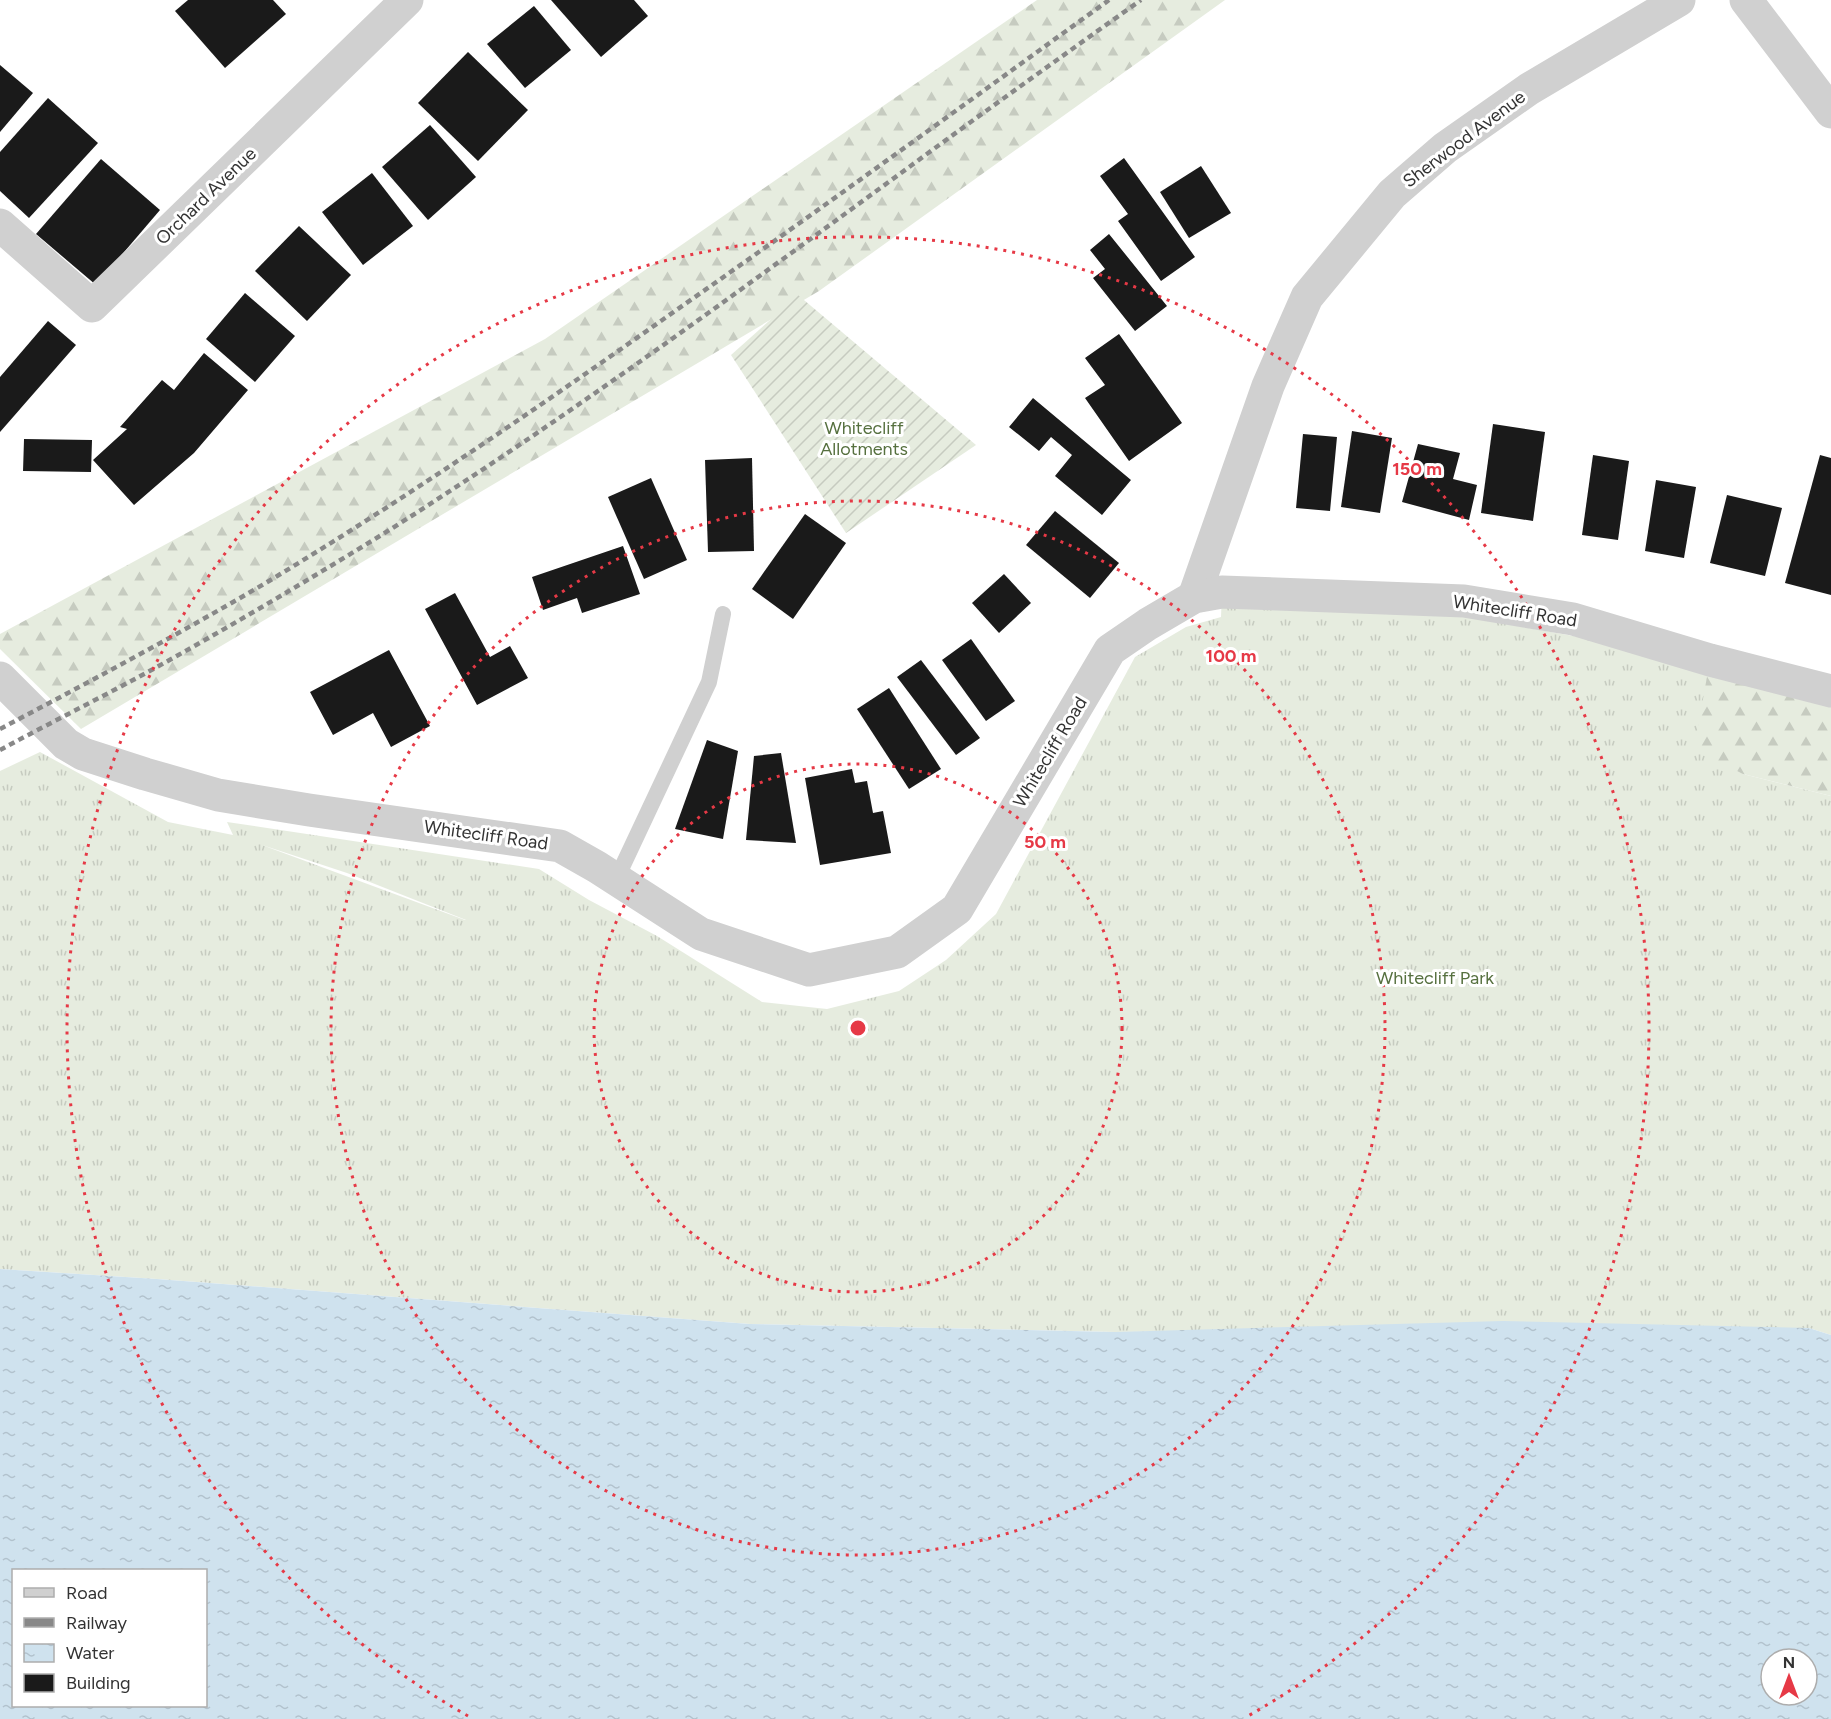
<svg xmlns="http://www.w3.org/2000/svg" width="1831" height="1719" viewBox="0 0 1831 1719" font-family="Figtree,sans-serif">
<defs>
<pattern id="grass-tufts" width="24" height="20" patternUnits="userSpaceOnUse" patternTransform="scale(1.5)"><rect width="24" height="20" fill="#e6ecdf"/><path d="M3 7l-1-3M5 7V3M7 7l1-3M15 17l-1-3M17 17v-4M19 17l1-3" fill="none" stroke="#c6cbc0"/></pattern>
<pattern id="forest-firs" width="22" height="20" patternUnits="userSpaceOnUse" patternTransform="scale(1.5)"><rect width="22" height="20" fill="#e6ecdf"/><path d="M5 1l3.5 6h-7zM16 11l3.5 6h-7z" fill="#c6cbc0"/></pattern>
<pattern id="garden-furrows" width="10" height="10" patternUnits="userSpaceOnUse" patternTransform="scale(1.5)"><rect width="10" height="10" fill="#e6ecdf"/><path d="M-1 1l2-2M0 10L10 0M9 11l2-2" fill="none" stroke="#c6cbc0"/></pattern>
<pattern id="water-ripples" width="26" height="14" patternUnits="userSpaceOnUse" patternTransform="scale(1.5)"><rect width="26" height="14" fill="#cfe2ee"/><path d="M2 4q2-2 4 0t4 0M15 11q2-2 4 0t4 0" fill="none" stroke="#b2c2cd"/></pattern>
</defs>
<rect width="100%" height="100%" fill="#fff"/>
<path fill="url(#grass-tufts)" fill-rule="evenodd" d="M1222 592 1341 595 1710 660 1743 774 1831 796V1335L1809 1328 1115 1332 750 1324 157 1279 0 1269V771L40 752 168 822 233 835 227 822 539 869 589 900 657 936 762 1002 827 1009 899 991 946 960 996 914 1135 657 1186 627 1221 617ZM262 845 347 873 466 920H465Z"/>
<g fill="url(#forest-firs)">
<path d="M1037 0H1225L819 291 81 729 0 649V634L545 339Z"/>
<path d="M1710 660 1831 691V796L1743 774 1694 749Z"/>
</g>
<path fill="url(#garden-furrows)" d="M798 295 976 445 846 533 731 355Z"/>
<path fill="url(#water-ripples)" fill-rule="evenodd" d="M0 1269 157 1279 750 1324 1115 1332 1503 1321 1809 1328 1831 1335V1719H0ZM14 1570H206V1706H14ZM1771 1659H1807V1695H1771Z"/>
<g fill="#1a1a1a">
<path d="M188 0H273L286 14 225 68 175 11Z"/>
<path d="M551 0H634L648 16 601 57Z"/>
<path d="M534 6 571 50 525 88 487 44Z"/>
<path d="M468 52 528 110 478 161 418 103Z"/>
<path d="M0 65 33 93 0 132Z"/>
<path d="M48 98 98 143 29 218 0 191V152Z"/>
<path d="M430 125 476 177 428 220 382 167Z"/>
<path d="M1124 158 1195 257 1161 281 1118 221 1128 214 1100 176Z"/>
<path d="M101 159 160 210 96 285 36 234Z"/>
<path d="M1201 166 1231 213 1189 238 1160 192Z"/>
<path d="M372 173 413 226 363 265 322 212Z"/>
<path d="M299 226 351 275 307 321 255 271Z"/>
<path d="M1109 234 1167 306 1135 331 1093 278 1105 269 1090 250Z"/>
<path d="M245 293 295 336 255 382 206 339Z"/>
<path d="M48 321 76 345 0 432V377Z"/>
<path d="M1119 334 1182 423 1129 461 1085 398 1105 385 1085 358Z"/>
<path d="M204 353 248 390 194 453 134 505 93 460 127 429 120 427 162 380 174 390Z"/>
<path d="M1033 398 1131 480 1102 515 1055 476 1072 455 1051 437 1039 451 1009 427Z"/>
<path d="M1493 424 1545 432 1533 521 1481 513Z"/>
<path d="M1352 431 1392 438 1380 513 1341 507Z"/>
<path d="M1303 434 1337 437 1330 511 1296 508Z"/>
<path d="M24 439 92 440 91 472 23 471Z"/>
<path d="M1418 444 1460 453 1453 479 1477 485 1469 520 1402 502Z"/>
<path d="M1593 455 1629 461 1618 540 1582 535Z"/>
<path d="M1820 455 1831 458V595L1785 583Z"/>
<path d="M752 458 754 551 708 552 705 460Z"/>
<path d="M651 478 687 560 644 579 608 497Z"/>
<path d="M1656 480 1696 487 1684 558 1645 551Z"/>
<path d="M1727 495 1782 508 1765 576 1710 563Z"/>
<path d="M1055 511 1119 563 1090 598 1026 545Z"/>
<path d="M805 514 846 543 793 619 752 589Z"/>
<path d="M623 546 640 594 582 613 577 598 543 610 532 577Z"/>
<path d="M1004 574 1031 603 999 633 972 603Z"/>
<path d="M455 593 490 657 510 646 528 678 477 705 425 609Z"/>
<path d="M971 639 1015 701 986 721 942 660Z"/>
<path d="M389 650 430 726 391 747 373 713 333 735 310 692Z"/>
<path d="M921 660 980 738 956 755 897 677Z"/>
<path d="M889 688 941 769 909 789 857 709Z"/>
<path d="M707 740 738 751 723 839 675 829Z"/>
<path d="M781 753 796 843 746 840 754 756Z"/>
<path d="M852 769 855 783 867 781 873 813 883 811 891 853 820 865 805 778Z"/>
</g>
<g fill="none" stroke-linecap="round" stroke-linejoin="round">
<path stroke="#d0d0d0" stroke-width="16" d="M616 880 709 682 723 614"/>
<g stroke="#d0d0d0" stroke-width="33">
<path d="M1746 0 1831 112"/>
<path d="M0 225 92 306 407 0"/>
<path d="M1194 597 1268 386 1307 297 1392 194 1445 148 1529 89 1679 0"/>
<path d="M0 678 66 744 83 754 145 774 218 795 309 810 560 846 597 867 701 934 809 970 897 952 957 909 1110 650 1148 624 1194 597 1222 592 1464 601 1573 619 1710 660 1831 691"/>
</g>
<g stroke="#888" stroke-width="4.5" stroke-dasharray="6 4.5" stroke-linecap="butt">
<path d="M0 729C91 681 181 633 269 581 408 497 542 405 675 311 821 209 965 104 1109 0"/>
<path d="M0 750C48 724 98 699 146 673 226 629 305 582 383 534 561 422 731 297 901 173 981 114 1061 57 1141 0"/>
</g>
</g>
<g fill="none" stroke="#e63946" stroke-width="3" stroke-dasharray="3 6">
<circle cx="858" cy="1028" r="264"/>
<circle cx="858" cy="1028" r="527"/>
<path d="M468 1716A791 791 0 1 1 1248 1716"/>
</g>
<g text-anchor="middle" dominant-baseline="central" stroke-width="6" stroke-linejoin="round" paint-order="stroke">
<g font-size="18" fill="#333" stroke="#fff">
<text transform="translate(1464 139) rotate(-37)">Sherwood Avenue</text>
<text transform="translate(206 196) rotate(-44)">Orchard Avenue</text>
<text transform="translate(1515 611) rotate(9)">Whitecliff Road</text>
<text transform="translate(1050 752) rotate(-59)">Whitecliff Road</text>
<text transform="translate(486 835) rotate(8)">Whitecliff Road</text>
</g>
<g font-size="18" fill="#56703f" stroke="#fff">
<text x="864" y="428">Whitecliff<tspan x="864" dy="21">Allotments</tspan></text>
<text x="1435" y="978">Whitecliff Park</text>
</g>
</g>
<circle cx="858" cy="1028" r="9" fill="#e63946" stroke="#fff" stroke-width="3"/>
<g font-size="18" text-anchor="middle" font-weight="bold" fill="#e63946" stroke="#fff" stroke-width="6" stroke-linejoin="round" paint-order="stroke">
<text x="1417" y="475">150 m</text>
<text x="1231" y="662">100 m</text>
<text x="1045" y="848">50 m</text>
</g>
<rect x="12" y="1569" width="195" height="138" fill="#ffffff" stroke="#adadad" stroke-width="1.5"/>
<rect x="24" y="1588" width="30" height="9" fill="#d0d0d0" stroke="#adadad" stroke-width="1.5"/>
<text x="66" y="1599" font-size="18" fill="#333333">Road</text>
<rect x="24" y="1618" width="30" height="9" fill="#888888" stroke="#adadad" stroke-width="1.5"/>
<text x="66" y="1629" font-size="18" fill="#333333">Railway</text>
<rect x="24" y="1644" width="30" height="18" fill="url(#water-ripples)" stroke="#adadad" stroke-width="1.5"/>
<text x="66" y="1659" font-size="18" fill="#333333">Water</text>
<rect x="24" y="1674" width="30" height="18" fill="#1a1a1a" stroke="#adadad" stroke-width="1.5"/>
<text x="66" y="1689" font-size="18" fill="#333333">Building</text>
<g transform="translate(1789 1677)"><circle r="28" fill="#ffffff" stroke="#adadad" stroke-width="1.5"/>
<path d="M0-4.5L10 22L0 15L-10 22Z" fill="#e63946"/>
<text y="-9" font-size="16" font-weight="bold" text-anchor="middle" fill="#333333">N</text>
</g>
</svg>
